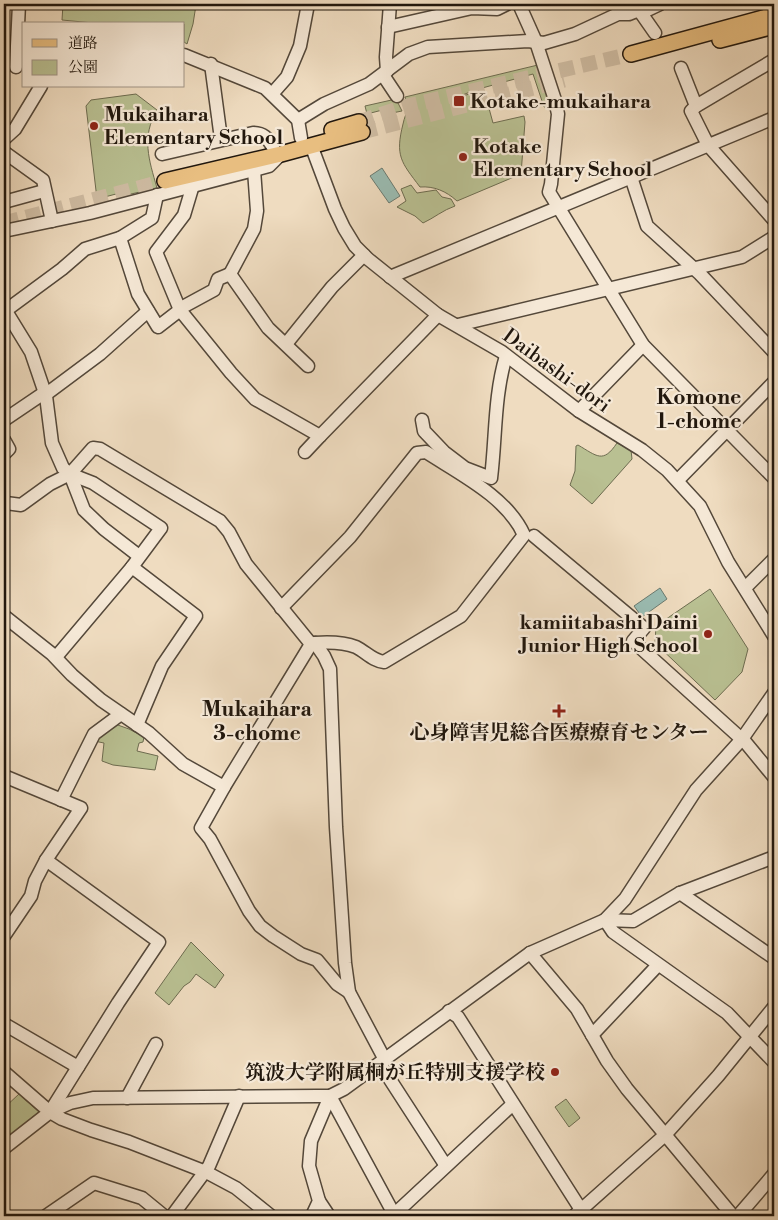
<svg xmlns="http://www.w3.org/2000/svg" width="778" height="1220" viewBox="0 0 778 1220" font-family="'Libre Bodoni','Noto Serif JP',serif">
	<rect width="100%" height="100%" fill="#efdcc0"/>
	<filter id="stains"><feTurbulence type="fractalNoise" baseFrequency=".004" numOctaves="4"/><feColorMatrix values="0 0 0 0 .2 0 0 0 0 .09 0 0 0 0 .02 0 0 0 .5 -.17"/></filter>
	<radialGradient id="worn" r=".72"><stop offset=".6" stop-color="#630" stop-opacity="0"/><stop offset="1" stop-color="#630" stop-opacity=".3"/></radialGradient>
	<!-- green -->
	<g fill="#b9c092" stroke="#6d6c50">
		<polygon points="63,4 196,4 196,5 193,24 187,44 184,42 184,24 104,24 62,20"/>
		<path d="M542,64L553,106L544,107L533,74L475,90L455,98L484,90L493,123L524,116L525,122L521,174L457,201C446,191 434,186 420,187C401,162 395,156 403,124C406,110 410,112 405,97Z"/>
		<path d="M136,94L157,110C141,137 149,160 157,188L118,197L116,194L97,199L86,106L91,100Z"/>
		<polygon points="396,99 402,111 392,113 390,108 367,114 365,106"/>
		<path d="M411,185L417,193L436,190L442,197L451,199L455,206C443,210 434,218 423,223L415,216L397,207L406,201L401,189Z"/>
		<path d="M617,443L631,450L632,459L592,504L570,485L575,471L576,446L578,445C597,456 603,464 617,443Z"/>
		<polygon points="710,589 748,649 742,672 715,700 655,643 656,626"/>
		<polygon points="115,724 129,729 144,737 143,742 139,743 137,751 158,756 155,770 113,765 102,761 104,743 94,741"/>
		<polygon points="191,942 224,975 215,988 196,974 190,982 184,986 169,1005 155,993"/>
		<polygon points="19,1094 39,1112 4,1140 4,1108"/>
		<polygon points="566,1099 580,1118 569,1127 555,1107"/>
	</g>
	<!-- water -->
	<g fill="#9abcb2" stroke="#6a7a70">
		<polygon points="382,168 400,196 389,203 370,176"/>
		<polygon points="660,588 667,599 642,617 634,606"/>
	</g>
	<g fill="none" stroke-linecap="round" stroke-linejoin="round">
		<!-- major-tunnel -->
		<g stroke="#d0bea5" stroke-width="15" stroke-dasharray="15 8" stroke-linecap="butt">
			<polyline points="359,122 403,107 631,54"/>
			<polyline points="362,132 564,80"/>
			<polyline points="4,223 165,181"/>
		</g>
		<defs>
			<g id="minor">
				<polyline points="519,4 536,42 555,100 558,114 551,184 549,192 643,345 774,478"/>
				<polyline points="637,4 641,13 655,33"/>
				<polyline points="641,13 660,4"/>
				<polyline points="388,27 472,8 497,9 507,4"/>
				<polyline points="184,55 265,88 298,120 301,138"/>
				<polyline points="774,60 696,106 691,111 708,145 774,220"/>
				<polyline points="211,64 221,139"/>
				<polyline points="16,67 19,4"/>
				<polyline points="681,68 696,106"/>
				<polyline points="387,71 386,57 390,4"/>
				<polyline points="383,75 397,96"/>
				<polyline points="272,94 287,77 300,46 308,4"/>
				<polyline points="298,120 324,104 369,84 409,54 428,47 528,41 544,43 575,34 618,14 629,14 639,10"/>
				<polyline points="4,139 15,129 41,86"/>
				<polyline points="311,145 335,209 344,228 355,246 368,259 438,315 502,352 579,411 642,450 667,470 700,506 728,562 774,636"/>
				<polyline points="4,152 43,180 52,221"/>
				<path d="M162,154L253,133C264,133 267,138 273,147"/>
				<polyline points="254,170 257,211 254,229 230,274 268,328 308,366"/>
				<polyline points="631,177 647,226 700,274 774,352"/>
				<polyline points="193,185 184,215 156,252 180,310 231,373 255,399 320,436 438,315"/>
				<polyline points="157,195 152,218 120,238 138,294 158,327 180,310"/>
				<polyline points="4,202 44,191"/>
				<polyline points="4,231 90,213 269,166 281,154"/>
				<polyline points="390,277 774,118"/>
				<polyline points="4,308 31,352 46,396 52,443 63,468 70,474 93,483 161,528 132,567 56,657"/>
				<polyline points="179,309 214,290 218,279 230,274"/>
				<polyline points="5,311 62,269 85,249 120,238"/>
				<polyline points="458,325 742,257 774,237"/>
				<polyline points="286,344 332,287 364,255"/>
				<polyline points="579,411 643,345"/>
				<polyline points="4,420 41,395 49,392 100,354 148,311"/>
				<path d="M422,420L424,431L444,452L465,468L491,478C496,437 494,396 506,356"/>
				<polyline points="4,440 9,449 4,454"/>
				<polyline points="305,452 320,436"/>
				<polyline points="70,474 84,510 104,529 139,556"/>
				<polyline points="678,480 774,382"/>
				<polyline points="4,506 6,503 21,505 50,484 70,474 93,448 100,449 220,521 229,532 246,564 311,644 315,643 324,656 330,669 336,827 345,963 349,992 385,1060"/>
				<polyline points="534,536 644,628 633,641 746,743 774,777"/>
				<polyline points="132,567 196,616 162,666 137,725"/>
				<polyline points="745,588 774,559"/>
				<path d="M281,608L350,537L417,453L426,452C460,474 507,497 524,535L461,616L384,662C373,661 366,652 356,647C343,642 328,642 315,643"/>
				<polyline points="4,616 52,654 72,675 101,700 149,733 183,764 224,787"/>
				<polyline points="311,644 224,787 201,828 210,839 249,911 260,926 273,936 301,954 317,960 337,984 349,992"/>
				<polyline points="4,776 81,808 46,860 35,881 31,896 4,936"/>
				<polyline points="61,800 94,734 121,714"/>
				<polyline points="46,860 159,942 118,1003 50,1112"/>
				<polyline points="680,893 774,958"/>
				<polyline points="605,920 613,932 727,1013 774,1062"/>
				<polyline points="605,920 633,921 680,893 774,857"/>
				<polyline points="530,953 577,1009 607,1061 627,1089 733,1216"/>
				<polyline points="449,1011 458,1017 585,1216"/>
				<polyline points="4,1024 78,1067"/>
				<polyline points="592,1035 658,965"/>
				<polyline points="380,1064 446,1166"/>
				<polyline points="4,1072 50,1112 62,1119 91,1130 129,1142 206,1172 236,1188 271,1216"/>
				<polyline points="330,1096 395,1216"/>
				<polyline points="127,1098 156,1044"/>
				<polyline points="4,1148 50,1112 70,1103 93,1098 317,1096 330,1096 344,1089 530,953 605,920 625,899 696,790 742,739 774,693"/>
				<polyline points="319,1201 329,1216"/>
				<polyline points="46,1216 94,1183 142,1198 164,1216"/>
				<polyline points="172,1216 209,1166 239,1096"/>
				<polyline points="312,1216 319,1201 309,1166 311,1141 330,1096"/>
				<polyline points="390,1216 399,1210 513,1104"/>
				<polyline points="574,1216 665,1135 718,1076 774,1007"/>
				<polyline points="738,1216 774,1174"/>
			</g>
			<g id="major">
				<polyline points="720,40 774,26"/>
				<polyline points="631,54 774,15"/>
				<polyline points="332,130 359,122"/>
				<polyline points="165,181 281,154 362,132"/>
			</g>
		</defs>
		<!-- minor casing -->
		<use href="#minor" stroke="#54483a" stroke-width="15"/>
		<!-- major casing -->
		<use href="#major" stroke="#21170d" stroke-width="18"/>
		<!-- minor -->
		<use href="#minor" stroke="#f5e8d6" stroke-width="12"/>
		<!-- major -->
		<use href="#major" stroke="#e8be80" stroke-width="15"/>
	</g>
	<!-- markers -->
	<g fill="#8f2418" stroke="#f5e8d6" stroke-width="2">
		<rect x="453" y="95" width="12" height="12" rx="2.5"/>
		<circle cx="94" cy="126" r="5"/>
		<circle cx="463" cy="157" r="5"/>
		<circle cx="708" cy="634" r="5"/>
		<path d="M556.5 703.5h5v5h5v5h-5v5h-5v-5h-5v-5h5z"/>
		<circle cx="555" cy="1072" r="5"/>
	</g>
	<g text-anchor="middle" stroke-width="4.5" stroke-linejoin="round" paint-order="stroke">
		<!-- poi labels -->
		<g font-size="20" font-weight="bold" fill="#21170d" stroke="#f5e8d6" text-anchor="start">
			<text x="470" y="108">Kotake-mukaihara</text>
			<text x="104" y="121">Mukaihara<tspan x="104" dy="23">Elementary School</tspan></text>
			<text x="473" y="153">Kotake<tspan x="473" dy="23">Elementary School</tspan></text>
			<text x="698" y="629" text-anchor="end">kamiitabashi Daini<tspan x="698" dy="23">Junior High School</tspan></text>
			<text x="559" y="739" text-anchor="middle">心身障害児総合医療療育センター</text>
			<text x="545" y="1079" text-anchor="end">筑波大学附属桐が丘特別支援学校</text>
		</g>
		<!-- street labels -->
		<g font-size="20" fill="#21170d" stroke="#f5e8d6">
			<text transform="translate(557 370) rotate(36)" y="7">Daibashi-dori</text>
		</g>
		<!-- neighbourhood labels -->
		<g font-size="21" font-weight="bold" fill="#21170d" stroke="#f5e8d6">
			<text x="699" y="404">Komone<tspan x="699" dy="24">1-chome</tspan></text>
			<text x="257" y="716">Mukaihara<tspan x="257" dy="24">3-chome</tspan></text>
		</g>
	</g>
	<!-- margin -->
	<rect width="778" height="1220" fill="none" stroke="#efdcc0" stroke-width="20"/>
	<rect x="5" y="5" width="768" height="1210" fill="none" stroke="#21170d" stroke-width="2.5"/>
	<rect x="10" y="10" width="758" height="1200" fill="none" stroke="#21170d"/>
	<!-- legend -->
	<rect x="22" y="22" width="162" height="65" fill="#f5e8d6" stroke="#a09486"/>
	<rect x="32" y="39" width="25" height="8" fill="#e8be80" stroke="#a09486"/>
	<text x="68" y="48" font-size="15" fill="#21170d">道路</text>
	<rect x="32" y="60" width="25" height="15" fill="#b9c092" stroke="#a09486"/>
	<text x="68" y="72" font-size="15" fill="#21170d">公園</text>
	<rect width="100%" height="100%" filter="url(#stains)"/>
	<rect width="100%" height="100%" fill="url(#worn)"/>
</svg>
